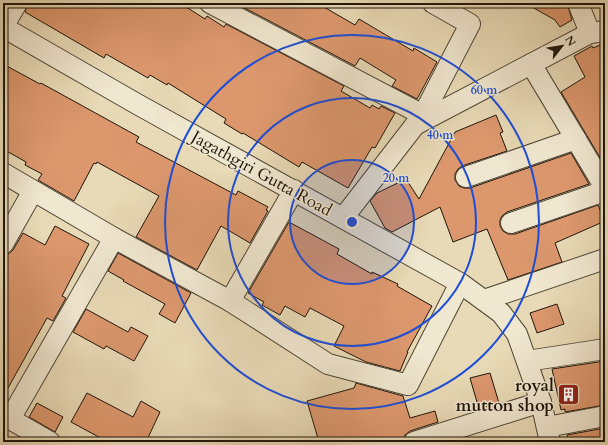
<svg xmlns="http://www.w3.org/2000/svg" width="608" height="445" viewBox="0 0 608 445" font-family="Cardo,serif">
	<rect width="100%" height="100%" fill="#e8dab6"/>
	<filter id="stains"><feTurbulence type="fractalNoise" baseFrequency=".005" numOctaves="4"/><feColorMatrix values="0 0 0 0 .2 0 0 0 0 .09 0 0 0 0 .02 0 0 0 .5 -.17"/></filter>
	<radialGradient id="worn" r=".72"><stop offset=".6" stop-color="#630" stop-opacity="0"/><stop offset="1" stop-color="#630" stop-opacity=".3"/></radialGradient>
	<!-- building -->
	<g fill="#dc976d" stroke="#1d150b">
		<polygon points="28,3 183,3 183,5 205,19 207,16 224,27 226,24 344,86 341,91 370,108 372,105 379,109 381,106 395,113 375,148 372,147 348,188 302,162 299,167 243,133 242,134 224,123 226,119 168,83 167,85 150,75 148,78 106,54 104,58 25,12"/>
		<polygon points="238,3 317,3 355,25 359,19 413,51 414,48 437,62 417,99 392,86 396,80 360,58 355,66 237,4"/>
		<polygon points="525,3 567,3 572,20 560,27 555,20"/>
		<polygon points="605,43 605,166 561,92 585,77 574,56 592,46 593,48"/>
		<polygon points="3,64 40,84 41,83 139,137 136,142 157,153 236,195 238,191 268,207 266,210 268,211 250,243 221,226 197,270 136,237 159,196 97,162 96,164 94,163 74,201 38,180 42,174 25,165 26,162 3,149"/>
		<polygon points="496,115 503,132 500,133 507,151 462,166 458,169 455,174 455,180 459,186 464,188 470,188 571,153 589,184 507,212 502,216 500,220 500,226 503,231 508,234 515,234 598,205 605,221 555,243 562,262 508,280 487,229 453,242 440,207 392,232 385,228 370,201 377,193 406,179 419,199 455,132"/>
		<polygon points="289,222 339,249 337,254 372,274 372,272 398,284 397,286 432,306 407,352 408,352 400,371 366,362 334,346 344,326 310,308 305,317 285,306 280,315 262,305 264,302 248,293"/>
		<polygon points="55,226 89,244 62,296 66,298 53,321 47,318 3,397 3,255 8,254 13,250 23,233 45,245"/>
		<polygon points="118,253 191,293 175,323 159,314 165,304 123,281 124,280 108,271"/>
		<polygon points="557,304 564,324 537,333 530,313"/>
		<polygon points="86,309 128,332 131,327 148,336 134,361 106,346 104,349 73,332"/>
		<polygon points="605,361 605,405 565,412 565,409 561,410 552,369"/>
		<polygon points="490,373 499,403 479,409 470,378"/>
		<polygon points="356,383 403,396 410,418 435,411 438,422 410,431 405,435 403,442 319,442 307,401 354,388"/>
		<polygon points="87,393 133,417 141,401 160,412 146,442 108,442 71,422"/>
		<polygon points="37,403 63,417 55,432 29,417"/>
		<polygon points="605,428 605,440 597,442 568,442 567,435"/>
	</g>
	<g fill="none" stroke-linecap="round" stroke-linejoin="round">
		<defs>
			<g id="minor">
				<polyline points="210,3 423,115"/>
				<polyline points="578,3 590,33"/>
				<polyline points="3,27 137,104 460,283 501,313 517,334 541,402 550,442"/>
				<polyline points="3,27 17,3"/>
				<polyline points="531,64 605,188"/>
				<polyline points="415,125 423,115 470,24 433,3"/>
				<polyline points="3,173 114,238 230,301 328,364 408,385 460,283"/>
				<polyline points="466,177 576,139"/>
				<polyline points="343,218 415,125 590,33 605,31"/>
				<polyline points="511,223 605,191"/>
				<polyline points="3,244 33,191"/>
				<polyline points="484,300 605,259"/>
				<polyline points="230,301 294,190"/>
				<polyline points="527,361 605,349"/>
				<polyline points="3,415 50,442"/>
				<polyline points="10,419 114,238"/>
				<polyline points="547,427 605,416"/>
				<polyline points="414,442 541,402"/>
			</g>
		</defs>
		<!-- minor casing -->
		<use href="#minor" stroke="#504636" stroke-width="22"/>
		<!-- minor -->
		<use href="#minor" stroke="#f0e7d0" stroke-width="20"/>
	</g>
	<!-- distance rings -->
	<circle cx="352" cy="222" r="62" fill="#1d4ed8" fill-opacity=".12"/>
	<g fill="none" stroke="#1d4ed8" stroke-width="2">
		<circle cx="352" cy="222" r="62"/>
		<circle cx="352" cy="222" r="124"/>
		<circle cx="352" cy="222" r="187"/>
	</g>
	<!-- icons -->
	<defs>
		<symbol id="building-square" viewBox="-11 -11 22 22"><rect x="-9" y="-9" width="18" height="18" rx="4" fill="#8f2418" stroke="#f0e7d0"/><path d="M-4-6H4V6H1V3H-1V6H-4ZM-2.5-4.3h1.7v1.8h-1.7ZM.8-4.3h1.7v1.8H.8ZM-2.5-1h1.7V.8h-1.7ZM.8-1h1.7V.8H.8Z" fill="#fff"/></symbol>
	</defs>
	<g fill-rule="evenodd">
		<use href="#building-square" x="556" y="382" width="25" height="25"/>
	</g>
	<g text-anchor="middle" stroke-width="3" stroke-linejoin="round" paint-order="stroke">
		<!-- street labels -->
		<g font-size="17" fill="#1d150b" stroke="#f0e7d0">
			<text transform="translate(262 173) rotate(29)" y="6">Jagathgiri Gutta Road</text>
		</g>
		<!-- poi labels -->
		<g font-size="17" font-weight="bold" fill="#1d150b" stroke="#f0e7d0" text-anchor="end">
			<text x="554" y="391">royal<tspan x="554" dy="20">mutton shop</tspan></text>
		</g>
	</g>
	<circle cx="352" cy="222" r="6" fill="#1d4ed8" stroke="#f0e7d0" stroke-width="2"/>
	<g font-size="12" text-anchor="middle" font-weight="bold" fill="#1d4ed8" stroke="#f0e7d0" stroke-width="3" stroke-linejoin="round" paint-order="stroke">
		<text x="484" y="94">60 m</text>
		<text x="440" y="139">40 m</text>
		<text x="396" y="182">20 m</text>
	</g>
	<!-- margin -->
	<rect width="608" height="445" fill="none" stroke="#e8dab6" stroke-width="16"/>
	<rect x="4" y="4" width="600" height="437" fill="none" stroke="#1d150b" stroke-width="2"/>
	<rect x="8" y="8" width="592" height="429" fill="none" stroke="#1d150b"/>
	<!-- north arrow -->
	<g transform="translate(562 46) rotate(59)" stroke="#f0e7d0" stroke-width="3" paint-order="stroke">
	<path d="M0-3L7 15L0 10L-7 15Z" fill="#1d150b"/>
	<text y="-6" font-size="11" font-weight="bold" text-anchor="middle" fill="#1d150b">N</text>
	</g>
	<rect width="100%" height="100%" filter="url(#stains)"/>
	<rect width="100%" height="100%" fill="url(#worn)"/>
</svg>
